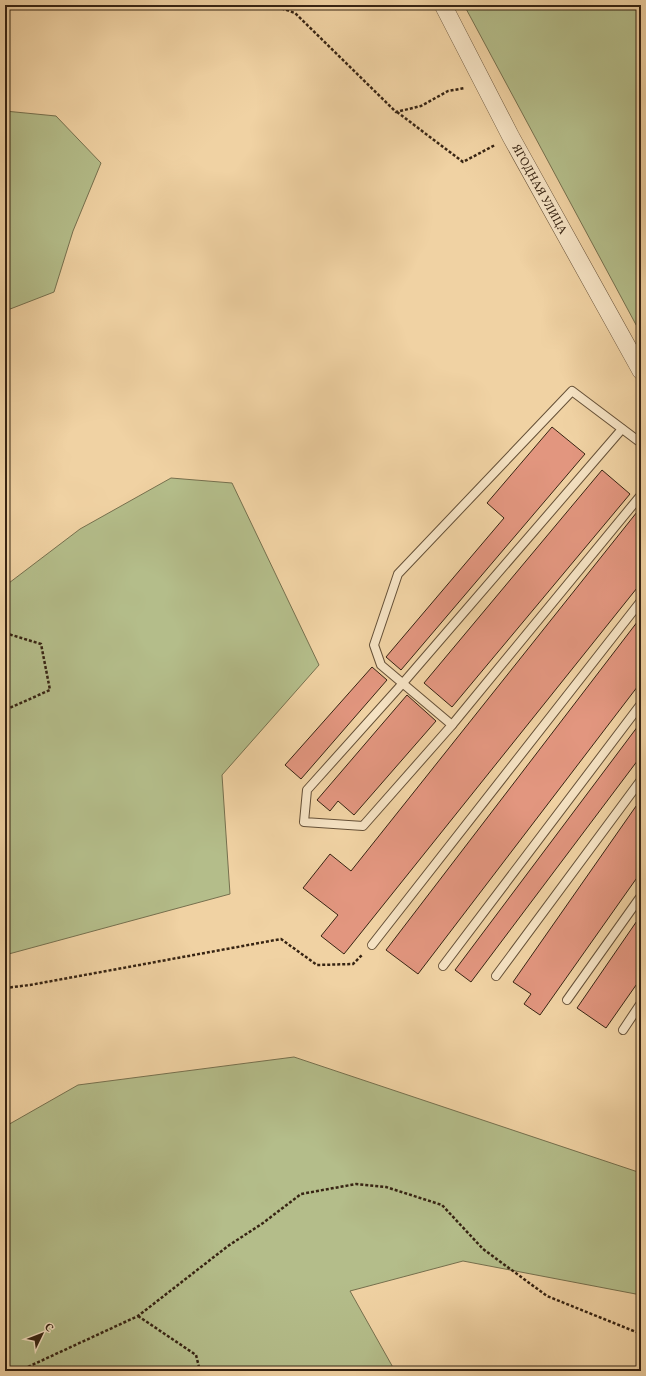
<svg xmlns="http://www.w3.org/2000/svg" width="646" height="1376" viewBox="0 0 646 1376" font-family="Vollkorn,serif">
	<rect width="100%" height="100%" fill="#f0d2a3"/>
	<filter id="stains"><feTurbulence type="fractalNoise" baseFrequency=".005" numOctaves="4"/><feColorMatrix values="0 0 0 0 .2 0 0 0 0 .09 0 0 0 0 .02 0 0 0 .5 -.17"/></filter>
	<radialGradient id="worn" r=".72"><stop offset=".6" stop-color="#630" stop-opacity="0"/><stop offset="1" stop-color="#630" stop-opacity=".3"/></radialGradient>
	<!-- green -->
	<g fill="#b4bd8a" stroke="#76704e">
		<polygon points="464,5 641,5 641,334"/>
		<polygon points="5,111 56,116 101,163 73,231 54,292 5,311"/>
		<polygon points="171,478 232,483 319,665 222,775 230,894 5,955 5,586 80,529"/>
		<polygon points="294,1057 641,1173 641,1295 463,1261 350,1291 395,1371 5,1371 6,1126 78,1085"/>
	</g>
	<!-- building -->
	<g fill="#e2967f" stroke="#372413">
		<polygon points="552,427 585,454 401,670 386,657 504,518 487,503"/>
		<polygon points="602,470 630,494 452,707 424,683"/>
		<polygon points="641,507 641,583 344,954 321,936 338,915 303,888 330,854 351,871"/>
		<polygon points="641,617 641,682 418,974 386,950"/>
		<polygon points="372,667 387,680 301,779 285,765"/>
		<polygon points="407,695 436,721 354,815 338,801 330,811 317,800"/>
		<polygon points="641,722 641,756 471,982 455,970"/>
		<polygon points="641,799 641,872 540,1015 524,1004 531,994 513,982"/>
		<polygon points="641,915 641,978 606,1028 577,1008"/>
	</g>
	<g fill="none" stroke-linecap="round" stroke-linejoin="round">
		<defs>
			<g id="service">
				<polyline points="622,429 403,683 307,790 304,822 363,826 452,725 641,495"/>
				<polyline points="452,725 381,665 374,645 398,574 572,391 641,443"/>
				<polyline points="372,945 641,601"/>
				<polyline points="443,966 641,704"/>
				<polyline points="496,976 641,780"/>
				<polyline points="567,1000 641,896"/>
				<polyline points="623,1030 641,1003"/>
			</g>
			<g id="minor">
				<path id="s1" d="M443,5L511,137L641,371"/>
			</g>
		</defs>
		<!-- service casing -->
		<use href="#service" stroke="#655037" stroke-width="10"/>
		<!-- minor casing -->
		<use href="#minor" stroke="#655037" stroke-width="18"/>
		<!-- path -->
		<g stroke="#372413" stroke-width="2.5" stroke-dasharray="3 2" stroke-linecap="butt">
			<polyline points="272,5 295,13 396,112 421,106 448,91 465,88"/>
			<polyline points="397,112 463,162 495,145"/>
			<polyline points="5,633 41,644 50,690 5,710"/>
			<polyline points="5,988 30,985 281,939 317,965 353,964 363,954"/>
			<polyline points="138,1316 196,1355 200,1371"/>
			<polyline points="19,1371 138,1316 228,1246 263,1223 301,1194 356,1184 386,1187 442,1205 483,1249 547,1296 641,1334"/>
		</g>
		<!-- service -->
		<use href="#service" stroke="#f5e2c3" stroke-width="8"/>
		<!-- minor -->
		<use href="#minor" stroke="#f5e2c3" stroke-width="17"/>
	</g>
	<g text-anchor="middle" stroke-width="4" stroke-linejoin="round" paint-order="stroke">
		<!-- street labels -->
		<g font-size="12" fill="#372413" stroke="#f5e2c3">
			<text dy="4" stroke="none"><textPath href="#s1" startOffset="208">ЯГОДНАЯ УЛИЦА</textPath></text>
		</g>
	</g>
	<!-- margin -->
	<rect width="646" height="1376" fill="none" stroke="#f0d2a3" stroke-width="20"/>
	<rect x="6" y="6" width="634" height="1364" fill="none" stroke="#372413" stroke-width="2"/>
	<rect x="10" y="10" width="626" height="1356" fill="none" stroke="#372413"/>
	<!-- north arrow -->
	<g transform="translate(42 1334) rotate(47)" stroke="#f5e2c3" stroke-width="3" paint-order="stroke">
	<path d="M0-3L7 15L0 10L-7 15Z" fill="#372413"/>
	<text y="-6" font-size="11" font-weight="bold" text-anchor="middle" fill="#372413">С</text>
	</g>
	<rect width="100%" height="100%" filter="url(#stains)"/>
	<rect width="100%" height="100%" fill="url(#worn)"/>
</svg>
